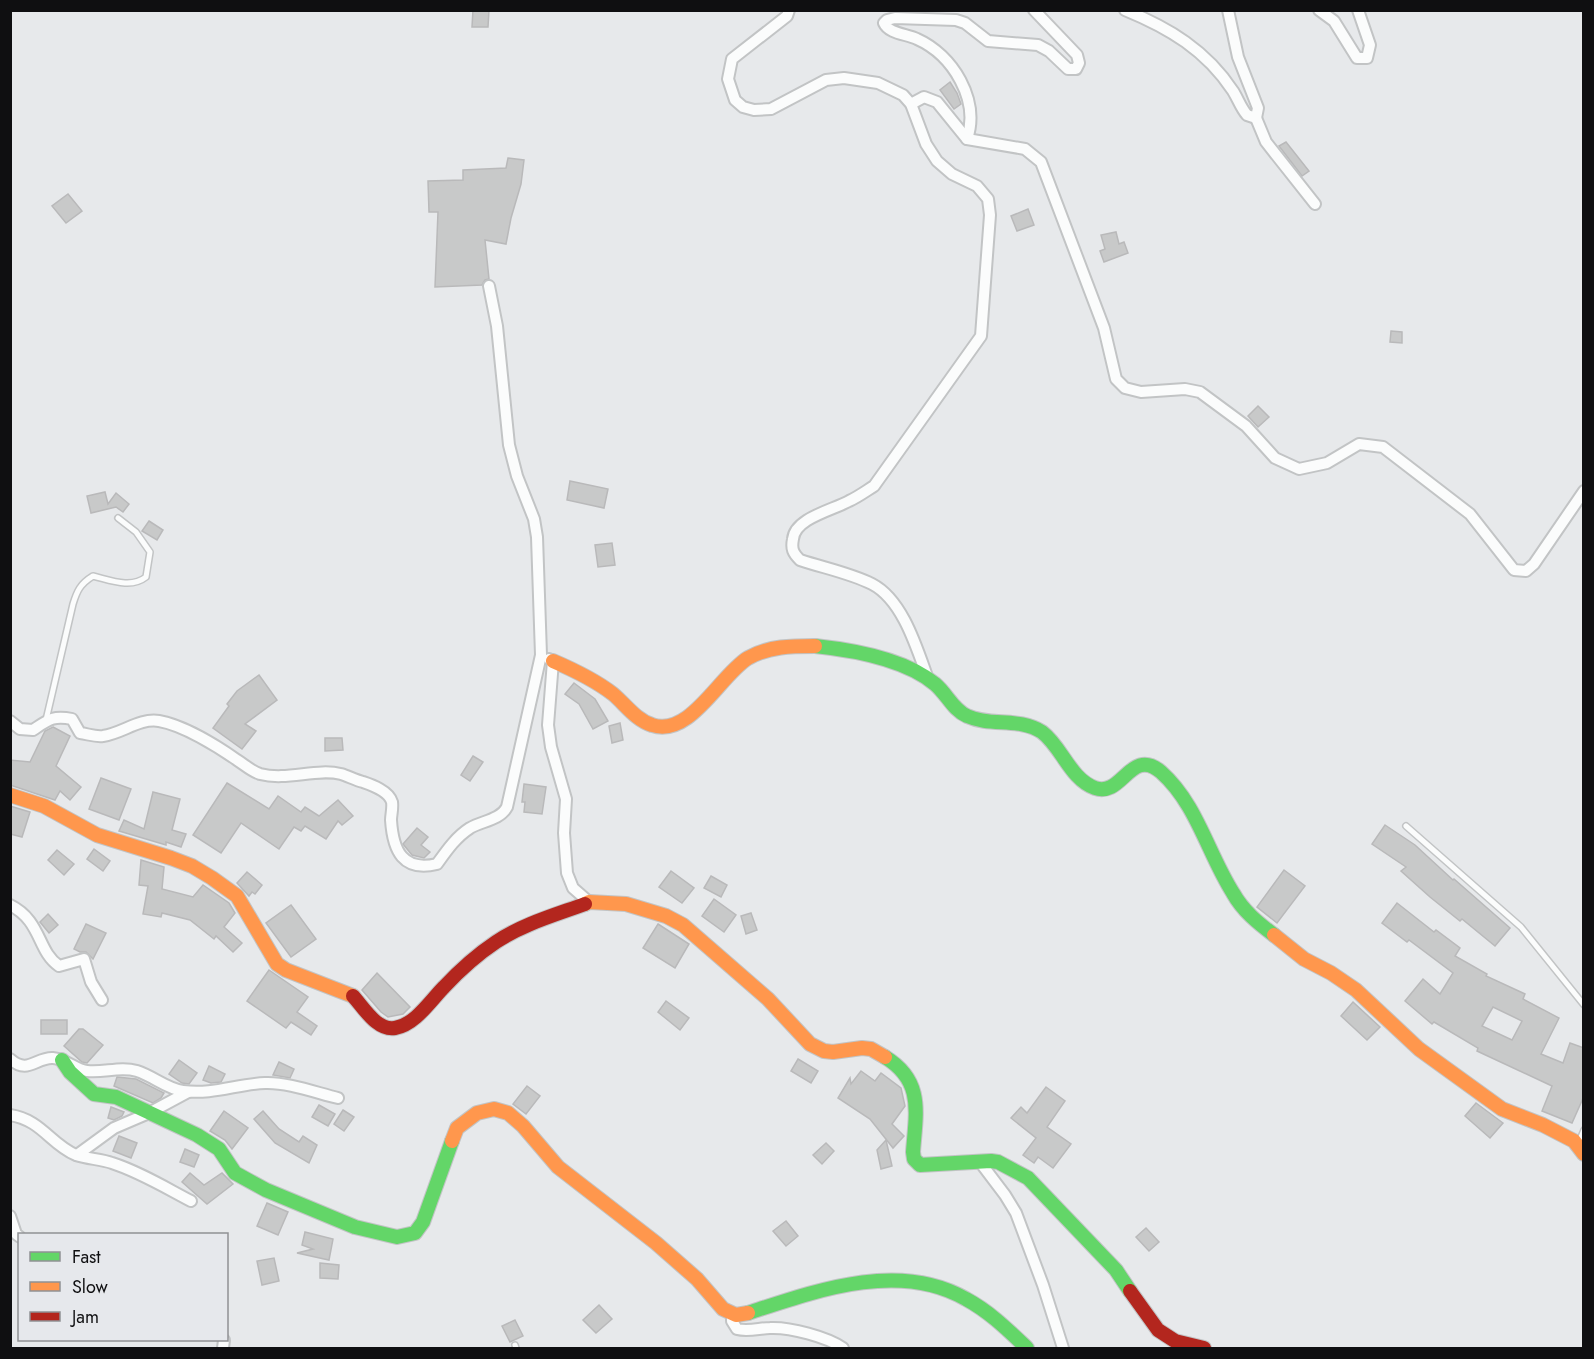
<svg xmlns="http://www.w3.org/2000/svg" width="1594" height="1359" viewBox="0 0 1594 1359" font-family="Jost,sans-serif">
	<rect width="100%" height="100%" fill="#e7e9eb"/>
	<!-- building -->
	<g fill="#c8c9c9" stroke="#b9b9ba" stroke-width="1.5" fill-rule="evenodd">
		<polygon points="473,10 489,10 488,27 472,27"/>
		<polygon points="950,82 957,93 961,104 954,109 940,90"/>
		<polygon points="1286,142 1309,171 1302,176 1279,146"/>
		<polygon points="508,158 524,160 521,184 511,218 506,244 485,240 489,279 485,280 482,285 435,287 438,212 429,212 428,181 463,180 463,170 506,168"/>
		<polygon points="68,194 82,211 66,223 52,206"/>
		<polygon points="1028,209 1034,225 1017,231 1011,216"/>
		<polygon points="1116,232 1119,244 1124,242 1128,253 1104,262 1100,251 1105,249 1101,235"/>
		<polygon points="1391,331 1402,332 1402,343 1390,342"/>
		<polygon points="1258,406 1269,417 1258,427 1248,416"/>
		<polygon points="570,481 608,489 604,508 567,500"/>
		<polygon points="105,492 108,504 116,493 129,504 123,512 116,507 91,513 87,496"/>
		<polygon points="149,521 163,530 157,540 142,531"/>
		<polygon points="612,543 615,565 598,567 595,545"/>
		<polygon points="259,675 277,700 245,724 256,731 242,749 213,728 229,706 227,704 237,691"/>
		<polygon points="574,683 595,699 608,721 593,729 579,704 565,694"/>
		<polygon points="620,723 623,740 612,743 609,726"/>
		<polygon points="53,727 70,736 56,766 81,787 70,800 60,791 55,800 10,785 10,760 30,762 45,731"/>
		<polygon points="325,738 342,738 343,750 325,751"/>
		<polygon points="473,756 483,762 470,781 461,775"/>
		<polygon points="101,778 131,789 119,820 89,809"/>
		<polygon points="227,783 269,809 278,796 301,812 305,807 319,816 338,800 353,816 342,825 338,821 326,839 305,826 301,831 294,827 279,849 241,823 221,853 193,835"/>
		<polygon points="524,784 546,787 542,814 524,812 525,802 522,802"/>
		<polygon points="153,792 180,799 172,830 186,834 181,847 166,842 166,845 119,831 124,820 144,829"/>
		<polygon points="10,806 30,812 22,837 10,834"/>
		<polygon points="1385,825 1415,845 1453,880 1454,879 1510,928 1495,946 1462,919 1460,921 1430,897 1401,871 1406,867 1372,844"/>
		<polygon points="417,828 428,837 421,845 430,852 424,858 412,855 403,844"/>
		<polygon points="94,849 110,861 103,871 87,859"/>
		<polygon points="57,850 74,864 64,875 48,860"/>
		<polygon points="141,860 164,867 162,889 193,897 203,885 229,903 235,913 224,927 242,943 233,952 216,936 214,939 190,920 162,913 161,917 143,914 148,886 139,885"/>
		<polygon points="1284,870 1305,886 1277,923 1257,907"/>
		<polygon points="671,871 694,888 682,903 659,887"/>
		<polygon points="247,872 262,885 255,894 252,892 249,896 237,883"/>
		<polygon points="711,876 727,885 721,897 704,888"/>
		<polygon points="714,899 736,915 724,932 702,916"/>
		<path d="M1397,903L1434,932L1436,930L1460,948L1455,956L1487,974L1486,976L1525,994L1523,999L1559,1018L1541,1054L1563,1063L1570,1043L1584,1048V1096L1572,1123L1542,1111L1552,1086L1477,1051L1478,1048L1434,1022L1432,1024L1405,1001L1423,979L1440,994L1453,973L1409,940L1407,942L1382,923ZM1493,1007L1522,1021L1512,1040L1482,1026Z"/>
		<polygon points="291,905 316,939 291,957 266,923"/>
		<polygon points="751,913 757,930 746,934 741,916"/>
		<polygon points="48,914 58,925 49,933 40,922"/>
		<polygon points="86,924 106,933 93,959 86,952 80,952 74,949"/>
		<polygon points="658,924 689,944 675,968 643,948"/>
		<polygon points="269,970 308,997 297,1012 317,1026 311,1035 291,1022 286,1028 247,1001"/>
		<polygon points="377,973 410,1007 403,1014 388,1017 381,1012 362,990"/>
		<polygon points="666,1001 689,1018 680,1030 658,1012"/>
		<polygon points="1353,1002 1380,1027 1367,1040 1341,1016"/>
		<rect x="41" y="1020" width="26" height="14"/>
		<polygon points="79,1029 83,1029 103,1045 87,1063 82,1062 64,1046"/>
		<polygon points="798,1059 818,1071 811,1083 791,1071"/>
		<polygon points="179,1060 197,1073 189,1084 182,1083 169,1074"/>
		<polygon points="279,1062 294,1069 290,1078 273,1075"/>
		<polygon points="209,1066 225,1074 221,1082 211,1083 203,1080"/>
		<polygon points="861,1071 875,1081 881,1073 901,1088 905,1106 892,1124 904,1136 893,1148 870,1119 838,1098 850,1078 851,1084"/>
		<polygon points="117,1077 136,1079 164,1093 161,1098 153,1103 114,1086"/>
		<polygon points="527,1086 540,1096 526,1114 513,1104"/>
		<polygon points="1046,1087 1065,1101 1047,1127 1071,1144 1053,1168 1038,1157 1034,1163 1023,1155 1036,1138 1011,1118 1021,1107 1027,1113"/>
		<polygon points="1476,1103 1503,1123 1490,1138 1465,1116"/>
		<polygon points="319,1105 335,1114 328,1126 312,1117"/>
		<polygon points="111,1107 124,1112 122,1116 114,1120 108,1118"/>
		<polygon points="343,1110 354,1117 344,1131 334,1124"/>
		<polygon points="224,1111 248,1128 232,1149 225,1140 210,1131"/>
		<polygon points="263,1111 279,1129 299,1142 303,1136 317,1145 309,1163 275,1143 254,1119"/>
		<polygon points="119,1136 137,1143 131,1158 113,1151"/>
		<polygon points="886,1140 892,1166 881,1169 877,1150"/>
		<polygon points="826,1143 834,1151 822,1164 813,1155"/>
		<polygon points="185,1149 199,1155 194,1167 180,1162"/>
		<polygon points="190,1173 204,1185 222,1173 233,1184 207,1204 182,1182"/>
		<polygon points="267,1203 288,1212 278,1235 257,1226"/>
		<polygon points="786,1221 798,1236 786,1246 773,1231"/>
		<polygon points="1146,1228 1159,1242 1149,1251 1136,1237"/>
		<polygon points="305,1232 333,1239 329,1260 297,1253 313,1249 302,1245"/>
		<polygon points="274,1258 279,1281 262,1285 257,1261"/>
		<polygon points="320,1263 339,1265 338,1279 320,1278"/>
		<polygon points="599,1305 612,1319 596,1333 583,1320"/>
		<polygon points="515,1320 523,1336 510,1342 502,1326"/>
	</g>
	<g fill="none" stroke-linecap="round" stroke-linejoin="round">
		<defs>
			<g id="lane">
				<path d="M46,720L73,604C77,591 80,584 93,576C110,580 131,589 146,577L150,552L136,532L118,518"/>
				<polyline points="1406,826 1521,927 1584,1005"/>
				<polyline points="1579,1142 1584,1130"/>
				<polyline points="515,1345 516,1348"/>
			</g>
			<g id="street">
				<path d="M789,10L787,16L732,59L728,79L735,100L743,107L754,110L771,109L826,80L844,78L878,83L903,95L911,104L926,144L937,161L952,174L977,186L988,199L990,215L981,336L874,486C866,491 858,497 849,501C833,510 795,518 793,539C791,549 793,553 800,560C824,568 850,573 872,584C903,600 917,649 928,679"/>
				<path d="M1125,10C1169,28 1206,50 1233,91C1238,99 1241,108 1247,115L1256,118L1258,108L1238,57L1228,10"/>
				<polyline points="1319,10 1334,21 1357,58 1367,58 1370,45 1358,10"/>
				<polyline points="911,104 924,97 937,102 967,139 1025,149 1041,162 1104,328 1116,379 1125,388 1141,392 1185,389 1200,392 1246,426 1275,458 1299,469 1327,463 1359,444 1383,447 1470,514 1514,570 1526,571 1534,564 1584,491"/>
				<polyline points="1256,118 1266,142 1315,204"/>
				<path d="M967,139C980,100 953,55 917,39C907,34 889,34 884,23L887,20L895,18L956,20L965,23L988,41L1038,45L1049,51L1068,69H1076L1079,63L1077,55L1034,10"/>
				<polyline points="549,659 553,661 548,725 551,747 566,799 564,833 567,873 573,888 589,902"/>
				<path d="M10,721L20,729L33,730C48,720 53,715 72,719L80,733C88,734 95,737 103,736C123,733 139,718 159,721C183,725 217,746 237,760C245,765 251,771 260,774C287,781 316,768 341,774C348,776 355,780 363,782C372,785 389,791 392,802C393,808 391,815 391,820C393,851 403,872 437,864C447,850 456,837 470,828C482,821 500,820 507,807L541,655L537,537L534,519L517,476L509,445L497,326L489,286"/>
				<path d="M10,905C42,921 37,951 59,966L84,959L91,982L102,1000"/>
				<path d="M10,1059C28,1075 36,1057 53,1058C66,1059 76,1070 87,1071C104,1073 120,1066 137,1071C153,1076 167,1089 183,1091C213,1095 237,1084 265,1083C287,1082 317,1093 338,1098"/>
				<path d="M10,1115C42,1120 50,1144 76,1155C88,1159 101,1159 112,1163C140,1172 166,1188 191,1201"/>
				<polyline points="77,1155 114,1128 149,1113 188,1092"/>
				<polyline points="980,1162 1005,1195 1016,1213 1043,1285 1063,1348"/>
				<polyline points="10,1216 16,1234 20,1237"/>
				<path d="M732,1315V1321L737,1329C748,1332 760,1328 770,1328C790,1327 827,1337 843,1348"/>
				<polyline points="223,1348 224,1340"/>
			</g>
			<g id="fast">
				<path d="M815,646C853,650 905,659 935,684C947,694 953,710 967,716C991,727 1019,717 1042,732C1062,747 1070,779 1095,788C1122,798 1131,746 1161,772C1197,804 1208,854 1233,893C1243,911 1258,923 1274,935"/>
				<path d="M885,1057C924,1081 916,1112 913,1152L914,1159L920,1165L991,1161L998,1162L1028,1178L1116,1270L1130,1291"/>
				<polyline points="62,1060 70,1072 94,1094 116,1097 197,1135 219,1149 235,1173 266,1190 355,1227 397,1237 415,1233 423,1222 452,1141"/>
				<path d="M748,1313C815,1291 899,1260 966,1299C990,1312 1008,1330 1027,1348"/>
			</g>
			<g id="slow">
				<path d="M553,661C574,670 595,680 613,694C626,705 636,720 652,725C690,738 720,675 748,658C769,646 792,646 815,646"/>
				<polyline points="10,795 44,806 97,835 171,858 192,866 212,878 237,896 277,964 286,970 353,996"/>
				<polyline points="585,904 589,902 626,904 666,916 683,925 768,999 810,1044 824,1051 833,1052 862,1048 871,1049 885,1057"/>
				<polyline points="1274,935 1304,959 1331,973 1356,990 1419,1049 1502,1109 1543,1125 1574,1141 1584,1154"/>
				<polyline points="452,1141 457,1128 477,1113 494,1109 508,1113 523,1126 558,1167 656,1243 697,1279 723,1309 736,1315 748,1313"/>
			</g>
			<g id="jam">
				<path d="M353,996C364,1008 377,1031 395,1028C415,1025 431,1000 444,987C459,971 478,954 496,942C523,924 555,915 585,904"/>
				<polyline points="1130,1291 1158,1330 1175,1341 1204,1348"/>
			</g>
		</defs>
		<!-- lane casing -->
		<use href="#lane" stroke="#c2c4c5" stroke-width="8"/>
		<!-- street casing -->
		<use href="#street" stroke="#c2c4c5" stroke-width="14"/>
		<!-- fast casing -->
		<use href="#fast" stroke="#c2c4c5" stroke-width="16"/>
		<!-- slow casing -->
		<use href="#slow" stroke="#c2c4c5" stroke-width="16"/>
		<!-- jam casing -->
		<use href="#jam" stroke="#c2c4c5" stroke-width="16"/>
		<!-- lane -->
		<use href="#lane" stroke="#fbfcfc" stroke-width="5"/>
		<!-- street -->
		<use href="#street" stroke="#fbfcfc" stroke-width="10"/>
		<!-- fast -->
		<use href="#fast" stroke="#63d668" stroke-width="14"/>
		<!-- slow -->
		<use href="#slow" stroke="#ff974d" stroke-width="14"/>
		<!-- jam -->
		<use href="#jam" stroke="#b3261e" stroke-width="14"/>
	</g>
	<!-- border -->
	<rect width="1594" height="1359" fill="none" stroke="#0f0f11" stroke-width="24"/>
	<!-- legend -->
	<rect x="18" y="1233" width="210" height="108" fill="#e6e8ec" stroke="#909194" stroke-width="1.5"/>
	<rect x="30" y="1252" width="30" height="9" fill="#63d668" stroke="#909194" stroke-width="1.5"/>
	<text x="72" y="1263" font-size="18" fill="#0f0f11">Fast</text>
	<rect x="30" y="1282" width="30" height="9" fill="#ff974d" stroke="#909194" stroke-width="1.5"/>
	<text x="72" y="1293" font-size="18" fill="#0f0f11">Slow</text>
	<rect x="30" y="1312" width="30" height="9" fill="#b3261e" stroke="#909194" stroke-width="1.5"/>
	<text x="72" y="1323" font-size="18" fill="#0f0f11">Jam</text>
</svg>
